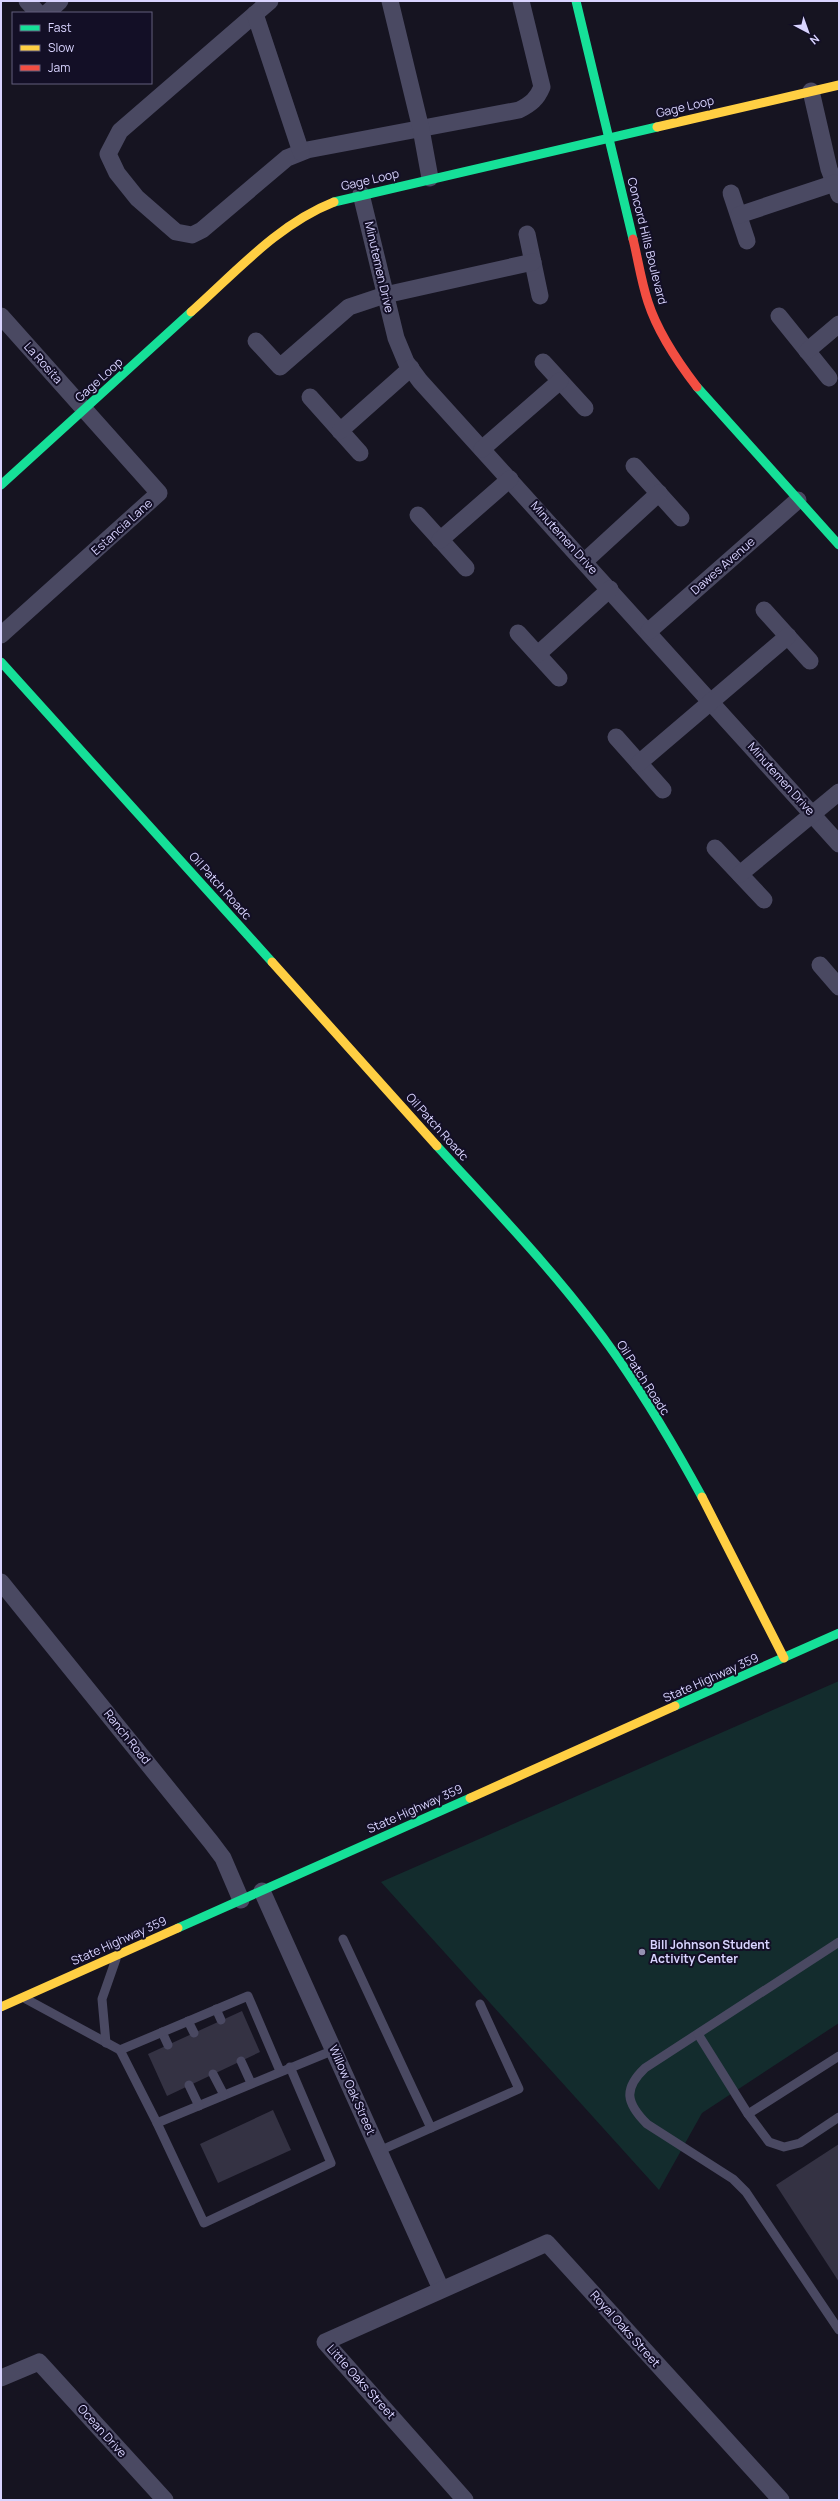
<svg xmlns="http://www.w3.org/2000/svg" width="840" height="2501" viewBox="0 0 840 2501" font-family="Manrope,sans-serif">
	<rect width="100%" height="100%" fill="#161421"/>
	<!-- green -->
	<polygon fill="#132c2d" points="839,1681 839,2023 702,2113 659,2190 381,1882"/>
	<!-- building -->
	<g fill="#343243">
		<polygon points="242,2011 260,2052 167,2096 148,2054"/>
		<polygon points="273,2110 291,2150 218,2183 200,2144"/>
		<polygon points="839,2144 839,2282 776,2185"/>
	</g>
	<g fill="none" stroke-linecap="round" stroke-linejoin="round">
		<!-- lane -->
		<g stroke="#4a4962" stroke-width="9">
			<polyline points="343,1939 431,2128"/>
			<path d="M839,1942L645,2068C623,2089 626,2103 647,2124L733,2179L746,2192L839,2330"/>
			<polyline points="26,1999 120,2050"/>
			<polyline points="216,2009 221,2020"/>
			<polyline points="188,2021 194,2033"/>
			<polyline points="162,2032 168,2045"/>
			<polyline points="698,2034 748,2114 769,2142 784,2147 800,2143 839,2117"/>
			<polyline points="106,2043 102,1999 116,1959"/>
			<polyline points="241,2061 251,2083"/>
			<polyline points="280,2071 248,1996 120,2050 157,2123 334,2050"/>
			<polyline points="213,2074 224,2095"/>
			<polyline points="189,2085 199,2106"/>
			<polyline points="748,2114 839,2056"/>
			<polyline points="157,2123 204,2223 331,2163 290,2067"/>
			<polyline points="379,2151 519,2089 480,2004"/>
		</g>
		<!-- street -->
		<g stroke="#4a4962" stroke-width="17">
			<polyline points="27,1 38,13"/>
			<path d="M270,1L120,131L108,154L117,173L137,198L176,232L192,235L202,230L287,158L307,150L519,110C531,104 537,99 542,87L521,1"/>
			<polyline points="390,1 421,129 430,178"/>
			<polyline points="47,13 60,1"/>
			<polyline points="255,14 301,152"/>
			<polyline points="811,91 829,169 839,195"/>
			<polyline points="731,193 747,241"/>
			<polyline points="361,194 396,338 406,362 420,381 839,844"/>
			<polyline points="739,215 835,183"/>
			<polyline points="527,234 540,296"/>
			<polyline points="1,316 159,493 1,635"/>
			<polyline points="779,316 829,378"/>
			<polyline points="256,341 280,367 349,307 385,295 533,262"/>
			<polyline points="807,351 839,324"/>
			<polyline points="543,362 585,408"/>
			<polyline points="310,397 360,453"/>
			<polyline points="340,431 411,368"/>
			<polyline points="482,449 560,381"/>
			<polyline points="634,466 681,518"/>
			<polyline points="418,515 466,568"/>
			<polyline points="440,540 510,479"/>
			<polyline points="585,561 659,493"/>
			<polyline points="764,610 810,661"/>
			<polyline points="649,631 798,500"/>
			<polyline points="518,633 559,678"/>
			<polyline points="538,654 610,589"/>
			<polyline points="616,737 663,790"/>
			<polyline points="639,763 788,636"/>
			<polyline points="715,848 764,900"/>
			<polyline points="740,874 839,792"/>
			<polyline points="820,965 839,987"/>
			<polyline points="1,1582 211,1842 223,1858 241,1900"/>
			<polyline points="262,1891 441,2289"/>
			<polyline points="1,2378 39,2362 165,2500"/>
			<polyline points="465,2500 325,2342 547,2243 781,2500"/>
		</g>
		<!-- fast -->
		<g stroke="#16e098" stroke-width="9">
			<polyline points="576,1 633,239"/>
			<polyline points="334,202 657,127"/>
			<polyline points="697,387 839,545"/>
			<polyline points="1,485 191,312"/>
			<polyline points="1,662 272,962"/>
			<path d="M437,1146C499,1214 565,1282 617,1357C648,1402 676,1449 702,1497"/>
			<polyline points="675,1706 839,1633"/>
			<polyline points="178,1928 470,1798"/>
		</g>
		<!-- slow -->
		<g stroke="#ffcf43" stroke-width="9">
			<polyline points="657,127 839,85"/>
			<path d="M191,312C236,272 278,224 334,202"/>
			<polyline points="272,962 437,1146"/>
			<polyline points="702,1497 784,1658"/>
			<polyline points="470,1798 675,1706"/>
			<polyline points="1,2007 178,1928"/>
		</g>
		<!-- jam -->
		<path stroke="#f24e42" stroke-width="9" d="M633,239C638,259 641,281 648,302C658,333 677,361 697,387"/>
	</g>
	<!-- markers -->
	<circle fill="#9591b1" stroke="#130f26" stroke-width="1.5" cx="642" cy="1952" r="4"/>
	<g text-anchor="middle" stroke-width="4" stroke-linejoin="round" paint-order="stroke">
		<!-- street labels -->
		<g font-size="12" fill="#d9d4ff" stroke="#130f26">
			<text transform="translate(685 107) rotate(-13)" y="4">Gage Loop</text>
			<text transform="translate(370 180) rotate(-13)" y="4">Gage Loop</text>
			<text transform="translate(647 241) rotate(76)" y="4">Concord Hills Boulevard</text>
			<text transform="translate(379 267) rotate(77)" y="4">Minutemen Drive</text>
			<text transform="translate(43 363) rotate(48)" y="4">La Rosita</text>
			<text transform="translate(99 380) rotate(-42)" y="4">Gage Loop</text>
			<text transform="translate(122 527) rotate(-42)" y="4">Estancia Lane</text>
			<text transform="translate(564 538) rotate(48)" y="4">Minutemen Drive</text>
			<text transform="translate(723 566) rotate(-41)" y="4">Dawes Avenue</text>
			<text transform="translate(781 779) rotate(48)" y="4">Minutemen Drive</text>
			<text transform="translate(220 886) rotate(48)" y="4">Oil Patch Roadc</text>
			<text transform="translate(437 1127) rotate(48)" y="4">Oil Patch Roadc</text>
			<text transform="translate(643 1378) rotate(57)" y="4">Oil Patch Roadc</text>
			<text transform="translate(711 1678) rotate(-24)" y="4">State Highway 359</text>
			<text transform="translate(127 1737) rotate(51)" y="4">Ranch Road</text>
			<text transform="translate(415 1809) rotate(-24)" y="4">State Highway 359</text>
			<text transform="translate(119 1941) rotate(-24)" y="4">State Highway 359</text>
			<text transform="translate(352 2090) rotate(66)" y="4">Willow Oak Street</text>
			<text transform="translate(625 2329) rotate(48)" y="4">Royal Oaks Street</text>
			<text transform="translate(361 2382) rotate(48)" y="4">Little Oaks Street</text>
			<text transform="translate(102 2431) rotate(48)" y="4">Ocean Drive</text>
		</g>
		<!-- poi labels -->
		<g font-size="12" font-weight="bold" fill="#d9d4ff" stroke="#130f26" text-anchor="start">
			<text x="650" y="1949">Bill Johnson Student<tspan x="650" dy="14">Activity Center</tspan></text>
		</g>
	</g>
	<!-- border -->
	<rect width="840" height="2501" fill="none" stroke="#d9d4ff" stroke-width="4"/>
	<!-- legend -->
	<rect x="12" y="12" width="140" height="72" fill="#130f26" stroke="#625e7d"/>
	<rect x="20" y="25" width="20" height="6" fill="#16e098" stroke="#625e7d"/>
	<text x="48" y="32" font-size="12" fill="#d9d4ff">Fast</text>
	<rect x="20" y="45" width="20" height="6" fill="#ffcf43" stroke="#625e7d"/>
	<text x="48" y="52" font-size="12" fill="#d9d4ff">Slow</text>
	<rect x="20" y="65" width="20" height="6" fill="#f24e42" stroke="#625e7d"/>
	<text x="48" y="72" font-size="12" fill="#d9d4ff">Jam</text>
	<!-- north arrow -->
	<g transform="translate(808 32) rotate(139)" stroke="#130f26" stroke-width="3" paint-order="stroke">
	<path d="M0-3L7 15L0 10L-7 15Z" fill="#d9d4ff"/>
	<text y="-6" font-size="11" font-weight="bold" text-anchor="middle" fill="#d9d4ff">N</text>
	</g>
</svg>
